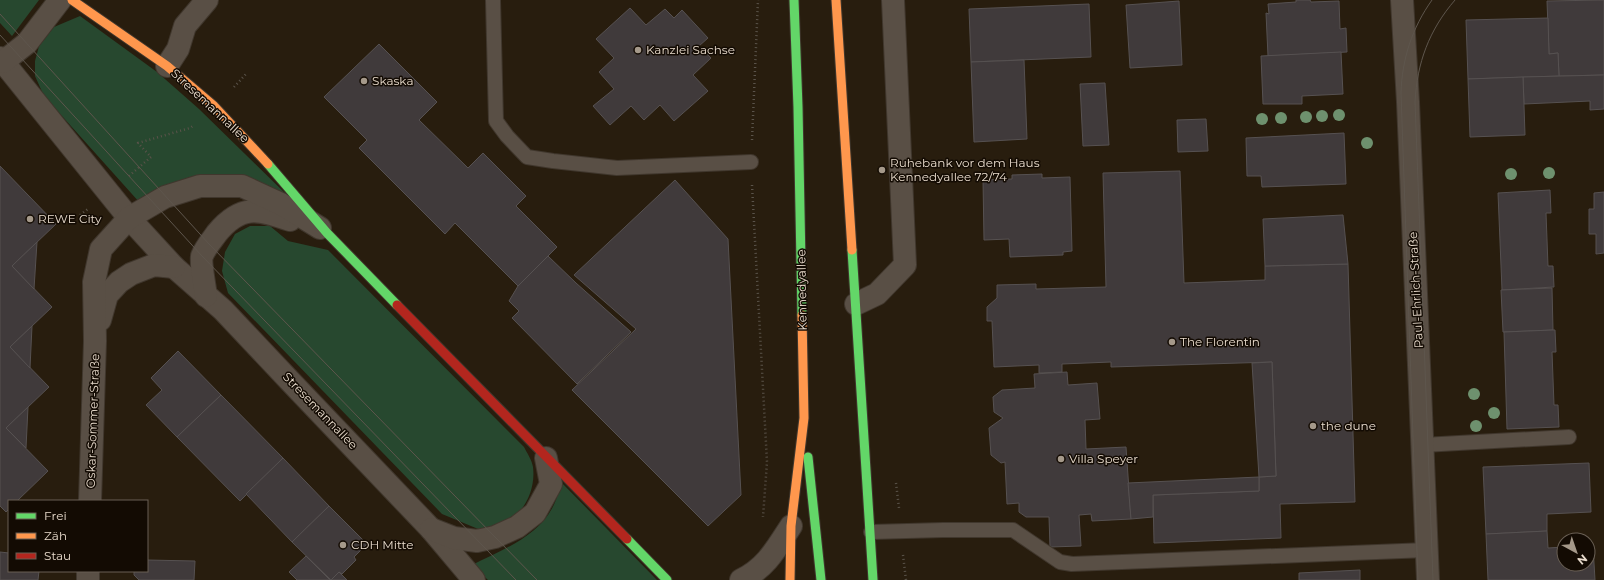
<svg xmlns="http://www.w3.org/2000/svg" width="1604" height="580" viewBox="0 0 1604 580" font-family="Montserrat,sans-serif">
	<rect width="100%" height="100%" fill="#281d0e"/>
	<!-- green -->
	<g fill="#27482f">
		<polygon points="0,0 39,0 12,36 0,23"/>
		<polygon points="80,16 157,72 199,109 288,196 265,185 140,203 44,96 35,76 35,61 39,46 54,27"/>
		<path d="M250,226H270L288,241L328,250L524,447C527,453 532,460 533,467C536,491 523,516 501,525C495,527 489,529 483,531L442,514L228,293L222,271L225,252L235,234Z"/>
		<path d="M560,481L657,580H488L472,565C510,546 556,530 560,481Z"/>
	</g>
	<!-- building -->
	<g fill="#403a3b" stroke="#565151">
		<polygon points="1296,0 1310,0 1311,2 1339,1 1340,29 1346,28 1347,52 1268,56 1266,13 1269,14 1268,4 1296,2"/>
		<polygon points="1604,0 1604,75 1559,76 1558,53 1549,54 1547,1"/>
		<polygon points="1179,1 1182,65 1130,68 1126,5"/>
		<polygon points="1089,4 1091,57 971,62 969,9"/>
		<polygon points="630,8 646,25 665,9 674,18 682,10 708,38 699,46 711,58 693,75 708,91 674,121 660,105 644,120 631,106 610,125 593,106 614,89 599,72 614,58 596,39"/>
		<polygon points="1548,18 1549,54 1558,53 1559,76 1468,79 1466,20"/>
		<polygon points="379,44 437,102 419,120 468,168 483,153 526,196 516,206 557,247 518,286 455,223 445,234 359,148 367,140 324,97"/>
		<polygon points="1341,52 1343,94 1302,96 1302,104 1263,104 1261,56"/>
		<polygon points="1024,60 1027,139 974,142 971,62"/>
		<polygon points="1604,75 1604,109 1590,110 1590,101 1524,104 1523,77"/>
		<polygon points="1523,77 1525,135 1470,137 1468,79"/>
		<polygon points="1105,83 1109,145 1083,146 1080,84"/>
		<polygon points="1206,119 1208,151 1178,152 1177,120"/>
		<polygon points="1344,133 1346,184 1262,187 1261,176 1247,176 1246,138"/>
		<polygon points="0,166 56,224 12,266 52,307 10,347 49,387 6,428 48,471 17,501 9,501 9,509 6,512 0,506"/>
		<polygon points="1180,171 1184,283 1265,280 1265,266 1348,264 1355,502 1280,504 1281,538 1154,543 1153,495 1259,491 1259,477 1276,476 1272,362 1111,367 1111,362 1062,364 1062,372 1039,373 1039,365 994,367 992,321 987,321 987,307 997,298 997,285 1036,284 1036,289 1106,287 1103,173"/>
		<polygon points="1042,174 1042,178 1070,177 1072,251 1063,252 1063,255 1010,257 1009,239 984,240 983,180 1012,179 1012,175"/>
		<polygon points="675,180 728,239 741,495 708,526 572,390 636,329 574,275"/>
		<polygon points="1550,190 1551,213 1546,213 1548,266 1553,266 1554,287 1502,290 1498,193"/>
		<polygon points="1604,192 1604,253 1596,254 1596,234 1589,234 1589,209 1594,209 1594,193"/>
		<polygon points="1343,215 1348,264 1265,266 1263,219"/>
		<polygon points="37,242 34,289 12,266"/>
		<polygon points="548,256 576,283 631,332 577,384 512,318 519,311 509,301 518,286"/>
		<polygon points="1552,288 1553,330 1503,332 1501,290"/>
		<polygon points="32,326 30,368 10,347"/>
		<polygon points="1553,330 1555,330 1556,352 1552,352 1554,405 1558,405 1559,427 1507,429 1504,332"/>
		<polygon points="178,351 221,395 177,437 146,405 162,390 151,378"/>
		<polygon points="1272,362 1276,476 1259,477 1252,363"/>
		<polygon points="1067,372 1068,385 1097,383 1100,419 1085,420 1086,449 1126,447 1131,519 1092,521 1091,514 1079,515 1081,546 1050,547 1049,517 1026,517 1019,512 1019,503 1007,504 1005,462 1001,463 991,455 989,428 1003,418 994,412 993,397 1002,390 1035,388 1034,374"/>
		<polygon points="221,395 283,458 240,501 177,437"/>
		<polygon points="28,407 26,448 6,428"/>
		<polygon points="283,458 329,506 292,542 246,494"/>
		<polygon points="1589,463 1591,512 1547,514 1547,531 1486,534 1483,467"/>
		<polygon points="1259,477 1259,491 1153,495 1153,517 1131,519 1128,483"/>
		<polygon points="329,506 367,544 354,557 356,560 342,574 339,572 331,580 292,542"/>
		<polygon points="1547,531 1548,548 1564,547 1564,564 1588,564 1588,547 1593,546 1595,580 1488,580 1486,534"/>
		<polygon points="0,552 9,553 9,571 39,571 38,580 0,580"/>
		<polygon points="306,556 330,580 297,580 289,572"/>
		<polygon points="147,560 195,561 194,580 139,580 134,575 134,571 147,571"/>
		<polygon points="1360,570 1360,580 1299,580 1299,573"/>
		<polygon points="339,572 347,580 331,580"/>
	</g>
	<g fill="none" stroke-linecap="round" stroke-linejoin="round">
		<defs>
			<g id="lane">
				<polyline points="493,0 496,121 507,136 527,157 553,161 617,168 751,162"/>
				<polyline points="1423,445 1569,437"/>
				<polyline points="871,532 943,530 1013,530 1060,562 1072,564 1427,550"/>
			</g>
			<g id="street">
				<polyline points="1402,0 1408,102 1428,580"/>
				<polyline points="0,58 129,218 174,267 223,310 289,380 431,529 474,580"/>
				<polyline points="3,62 27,43 60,0"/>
				<polyline points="167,66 178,49 185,26 207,0"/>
				<path d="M206,296C205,288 200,262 202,256C205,248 212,240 217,233C241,204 258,209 290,220"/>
				<polyline points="856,304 877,294 905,265 893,0"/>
				<polyline points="100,320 107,295 119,282 131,274 154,265 174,267"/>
				<polyline points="90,501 95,341 94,282 101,249 129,218 165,197 200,186 242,186 281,204 320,228"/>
				<polyline points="431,529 454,538 477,541 495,537 517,527 535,513 551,484 546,458"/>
				<polyline points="88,580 88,571"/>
				<path d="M741,580C766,568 776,549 791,526"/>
			</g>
			<g id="fast">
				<polyline points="794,0 798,107 802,315"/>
				<polyline points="268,164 327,233 397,305"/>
				<polyline points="852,250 873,580"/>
				<polyline points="808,457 821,580"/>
				<polyline points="627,539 667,580"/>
			</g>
			<g id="slow">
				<polyline points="72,0 167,66 214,106 268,164"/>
				<polyline points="836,0 852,250"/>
				<polyline points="790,580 791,526 804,418 802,315"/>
			</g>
			<polyline id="jam" points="397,305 627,539"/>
		</defs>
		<!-- lane casing -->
		<use href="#lane" stroke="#40372d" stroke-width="16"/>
		<!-- street casing -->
		<use href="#street" stroke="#40372d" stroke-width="24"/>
		<!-- fast casing -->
		<use href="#fast" stroke="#40372d" stroke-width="11"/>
		<!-- slow casing -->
		<use href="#slow" stroke="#40372d" stroke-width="11"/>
		<!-- jam casing -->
		<use href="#jam" stroke="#40372d" stroke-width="11"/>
		<!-- path -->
		<g stroke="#5a534a" stroke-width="2.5" stroke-dasharray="1 3" stroke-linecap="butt">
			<polyline points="234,87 246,74"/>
			<polyline points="752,140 758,0"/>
			<polyline points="129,176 151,157 138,143 190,128 194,125"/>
			<polyline points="752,185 767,462 763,517"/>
			<polyline points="80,215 88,209"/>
			<polyline points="896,483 899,508"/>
			<polyline points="903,555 906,580"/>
		</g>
		<!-- lane -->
		<use href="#lane" stroke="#594f45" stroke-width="14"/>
		<!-- street -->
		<use href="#street" stroke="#594f45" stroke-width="22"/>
		<!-- fast -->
		<use href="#fast" stroke="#63d668" stroke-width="9"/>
		<!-- slow -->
		<use href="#slow" stroke="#ff974d" stroke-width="9"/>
		<!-- jam -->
		<use href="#jam" stroke="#b3261e" stroke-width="9"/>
		<!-- tram -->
		<g stroke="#5e564d" stroke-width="1">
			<polyline points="0,14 209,244 537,580"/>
			<polyline points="0,35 202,256 516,580"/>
			<path d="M1418,580L1401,93C1402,59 1412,28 1432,0"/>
			<path d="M1433,580L1415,102C1417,63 1429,30 1455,0"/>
		</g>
	</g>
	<!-- trees -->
	<g fill="#6e916e">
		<circle cx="1339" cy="115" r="6"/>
		<circle cx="1322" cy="116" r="6"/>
		<circle cx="1306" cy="117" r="6"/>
		<circle cx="1281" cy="118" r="6"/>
		<circle cx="1262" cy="119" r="6"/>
		<circle cx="1367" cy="143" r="6"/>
		<circle cx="1549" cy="173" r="6"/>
		<circle cx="1511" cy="174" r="6"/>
		<circle cx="1474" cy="394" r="6"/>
		<circle cx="1494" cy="413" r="6"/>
		<circle cx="1476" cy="426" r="6"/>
	</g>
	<!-- markers -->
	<g fill="#a5998a" stroke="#130b03" stroke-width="1.5">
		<circle cx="638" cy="50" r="4"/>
		<circle cx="364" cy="81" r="4"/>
		<circle cx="882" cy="170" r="4"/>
		<circle cx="30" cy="219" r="4"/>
		<circle cx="1172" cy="342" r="4"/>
		<circle cx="1313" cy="426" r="4"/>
		<circle cx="1061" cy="459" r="4"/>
		<circle cx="343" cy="545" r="4"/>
	</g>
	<g text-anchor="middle" stroke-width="3" stroke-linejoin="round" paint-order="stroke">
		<!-- poi labels -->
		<g font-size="12" fill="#e9dccd" stroke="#130b03" text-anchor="start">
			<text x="646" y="54">Kanzlei Sachse</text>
			<text x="372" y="85">Skaska</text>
			<text x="890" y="167">Ruhebank vor dem Haus<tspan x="890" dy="14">Kennedyallee 72/74</tspan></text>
			<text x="38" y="223">REWE City</text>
			<text x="1180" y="346">The Florentin</text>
			<text x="1321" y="430">the dune</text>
			<text x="1069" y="463">Villa Speyer</text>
			<text x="351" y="549">CDH Mitte</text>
		</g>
		<!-- street labels -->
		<g font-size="12" fill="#e9dccd" stroke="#130b03">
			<text transform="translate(210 106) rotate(43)" y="4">Stresemannallee</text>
			<text transform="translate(802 290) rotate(-91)" y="4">Kennedyallee</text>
			<text transform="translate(1416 290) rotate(-93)" y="4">Paul-Ehrlich-Straße</text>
			<text transform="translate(320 411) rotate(46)" y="4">Stresemannallee</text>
			<text transform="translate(93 421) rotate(-88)" y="4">Oskar-Sommer-Straße</text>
		</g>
	</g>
	<!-- legend -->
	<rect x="8" y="500" width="140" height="72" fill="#130b03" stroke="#695f54"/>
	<rect x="16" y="513" width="20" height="6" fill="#63d668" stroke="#695f54"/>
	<text x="44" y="520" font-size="12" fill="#e9dccd">Frei</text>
	<rect x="16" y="533" width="20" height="6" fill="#ff974d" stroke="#695f54"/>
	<text x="44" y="540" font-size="12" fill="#e9dccd">Zäh</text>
	<rect x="16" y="553" width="20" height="6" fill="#b3261e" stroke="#695f54"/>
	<text x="44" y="560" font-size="12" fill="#e9dccd">Stau</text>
	<!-- north arrow -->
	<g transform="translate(1576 552) rotate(140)"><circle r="19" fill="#130b03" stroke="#695f54"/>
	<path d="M0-3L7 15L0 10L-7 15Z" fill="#a5998a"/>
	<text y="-6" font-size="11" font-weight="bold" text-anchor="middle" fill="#e9dccd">N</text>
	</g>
</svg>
